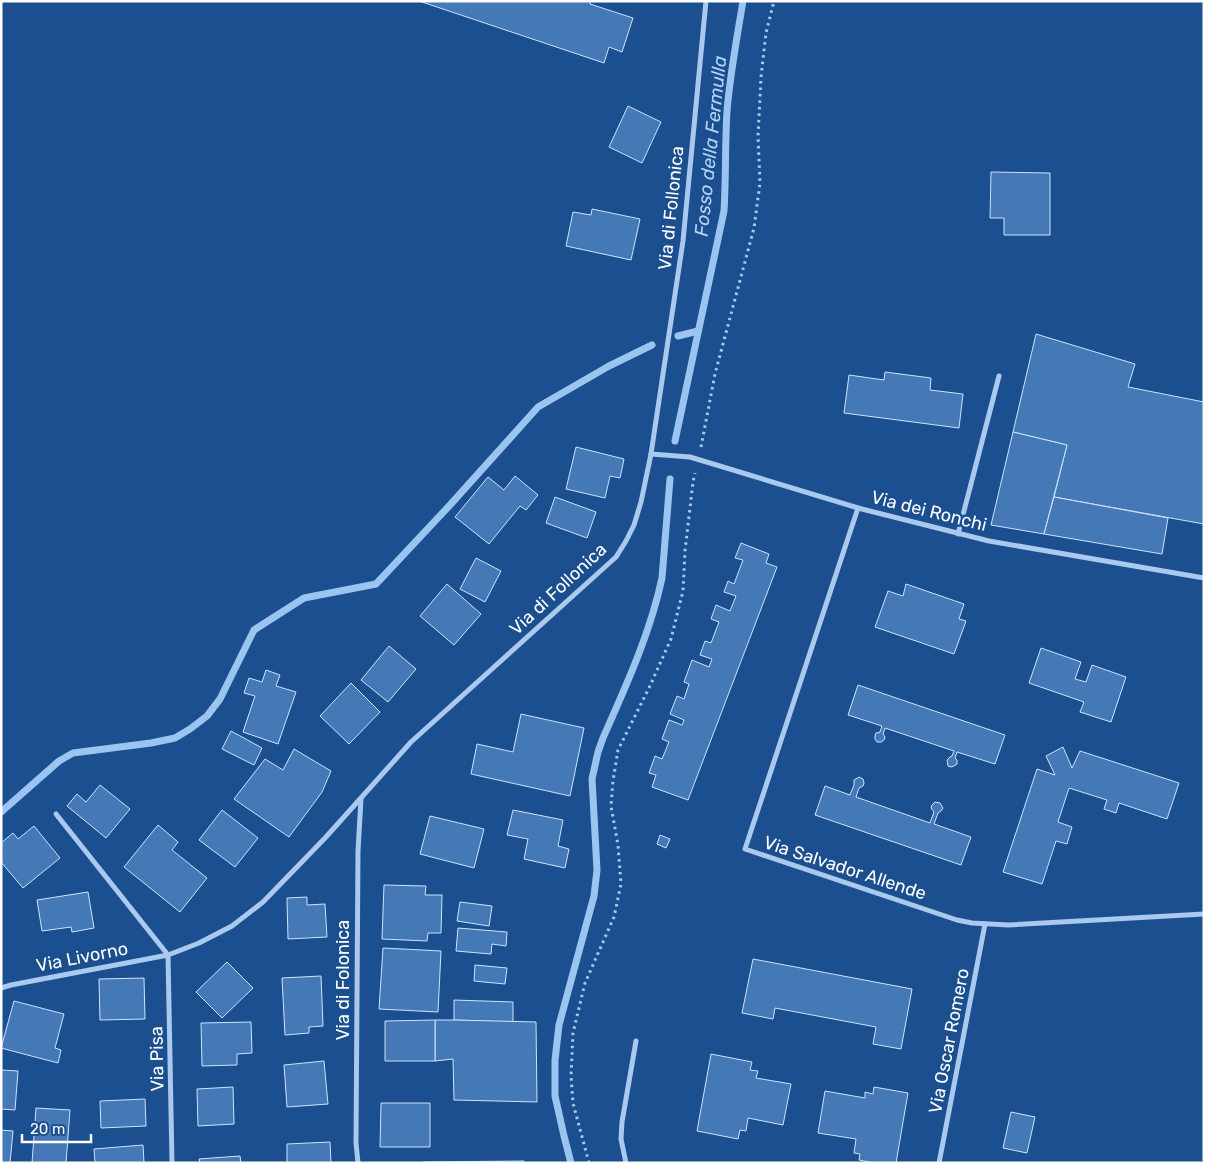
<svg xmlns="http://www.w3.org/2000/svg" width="1205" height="1164" viewBox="0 0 1205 1164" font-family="Rubik,sans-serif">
	<rect width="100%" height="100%" fill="#1b4f8f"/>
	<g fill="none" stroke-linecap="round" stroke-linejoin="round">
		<!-- stream -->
		<g stroke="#9cc4f0" stroke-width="7">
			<polyline points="678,336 698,331"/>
			<path d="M675,441L724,211C726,178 725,144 727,111C730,74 737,38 743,1"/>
			<polyline points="1,812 59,761 73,753 151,743 175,738 190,729 207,716 220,699 254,630 304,598 376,584 450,505 538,407 609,366 652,345"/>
			<path d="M571,1163L564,1136L555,1096V1060L559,1025L594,896L597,870L592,779L598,752L603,738C626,686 650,634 662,578L670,479"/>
		</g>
	</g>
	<!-- building -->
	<g fill="#4478b7" stroke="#cfe3fa">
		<polygon points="419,1 591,1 590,4 633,18 622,52 609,47 604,63"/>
		<polygon points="628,106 661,122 642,163 609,147"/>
		<polygon points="991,172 1050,173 1050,235 1004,235 1004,218 990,218"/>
		<polygon points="592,209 640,219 631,260 566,246 573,212 591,215"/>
		<polygon points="1036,334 1135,364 1128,387 1204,402 1204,524 1054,497 1067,445 1013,432"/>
		<polygon points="885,372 931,378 930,390 963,394 959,428 844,413 849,375 884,380"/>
		<polygon points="1013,432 1067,445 1044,534 991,525"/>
		<polygon points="576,447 624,459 620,478 610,476 605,498 566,489"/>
		<polygon points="515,476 538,495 526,510 520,506 489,544 455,517 488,477 504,490"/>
		<polygon points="555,497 596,512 587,538 546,523"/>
		<polygon points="1054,497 1168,518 1162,554 1044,534"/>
		<polygon points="741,543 769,554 766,563 777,567 688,800 652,787 656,775 649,773 655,756 662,759 669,742 662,739 669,720 682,725 684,720 670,714 677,696 684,699 689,684 684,682 692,660 709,667 712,659 700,655 705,641 711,643 719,622 711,619 716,605 730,611 736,596 724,592 728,581 734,584 743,560 735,558"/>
		<polygon points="476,558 501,571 485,602 460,589"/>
		<polygon points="447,584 481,614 454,645 420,616"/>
		<polygon points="906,584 964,604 959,619 966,621 954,654 875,627 888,591 903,596"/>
		<polygon points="389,646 416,669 388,702 361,680"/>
		<polygon points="1041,648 1081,662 1075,679 1086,682 1092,665 1126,677 1111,722 1080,712 1084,702 1029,683"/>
		<polygon points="266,670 280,675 276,686 296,692 278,744 243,732 255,696 244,693 249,678 262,682"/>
		<polygon points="351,683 380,712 349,744 320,716"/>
		<polygon points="858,685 1005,735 995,764 957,752 955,758 957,760 957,764 954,766 951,767 948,766 947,760 950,757 952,756 954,751 885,728 883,734 885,737 884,740 881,742 877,742 875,739 875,736 876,733 880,732 882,726 848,715"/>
		<polygon points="521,714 584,728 570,796 471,774 477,744 513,752"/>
		<polygon points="231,731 262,748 254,765 222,749"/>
		<polygon points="1063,747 1072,768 1080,751 1179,783 1167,819 1119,803 1116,813 1104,809 1107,800 1069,788 1058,822 1072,827 1067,844 1056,841 1042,884 1003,872 1037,769 1055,775 1046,756"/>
		<polygon points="294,749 331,771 322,792 289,837 234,799 265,759 283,770"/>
		<polygon points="859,777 863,779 864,783 863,786 859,788 856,797 930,823 934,812 931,808 932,805 935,802 940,803 943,808 941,811 938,813 934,824 971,837 961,865 815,815 825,786 850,795 854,785 854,780"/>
		<polygon points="100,785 130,809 106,838 67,806 77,794 86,802"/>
		<polygon points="222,810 258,838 235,867 199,840"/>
		<polygon points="513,810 563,820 558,846 569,849 565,868 524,859 528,839 507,835"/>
		<polygon points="430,816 484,829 474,868 420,854"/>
		<polygon points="158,825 178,842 172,850 207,878 180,912 124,867"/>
		<polygon points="34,826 60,858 23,888 1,862 1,843 13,833 18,839"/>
		<polygon points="660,835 670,839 666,848 657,844"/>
		<polygon points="384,885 426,886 425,895 442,895 441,933 428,933 427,941 382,939"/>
		<polygon points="88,892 94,928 72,932 71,927 42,931 37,900"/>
		<polygon points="307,897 307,905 325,904 327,937 288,939 287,898"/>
		<polygon points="460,902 492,906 489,926 457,921"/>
		<polygon points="458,928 507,932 506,946 492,944 491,954 456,951"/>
		<polygon points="383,948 441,951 438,1012 379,1009"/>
		<polygon points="753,959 912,989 901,1049 873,1044 876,1027 775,1008 773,1019 742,1013"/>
		<polygon points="227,962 253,988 222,1018 196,992"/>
		<polygon points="475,965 507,968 505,984 474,981"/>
		<polygon points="321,976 323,1026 309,1027 309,1033 285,1035 282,978"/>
		<polygon points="144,978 145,1019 100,1020 99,979"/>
		<polygon points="454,1000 513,1002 513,1022 454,1020"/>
		<polygon points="14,1001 64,1014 55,1048 61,1050 58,1063 1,1048"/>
		<polygon points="435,1020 454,1020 536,1022 537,1102 454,1100 453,1059 435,1061"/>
		<polygon points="435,1020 435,1061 385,1061 385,1021"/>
		<polygon points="251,1022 252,1053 237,1054 237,1065 202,1066 201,1023"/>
		<polygon points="711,1054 752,1062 750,1070 758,1071 756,1078 791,1084 783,1125 748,1118 746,1131 740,1130 738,1139 697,1131"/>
		<polygon points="324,1061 328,1104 287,1107 284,1065"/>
		<polygon points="1,1070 18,1071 15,1110 1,1109"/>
		<polygon points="233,1087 234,1124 198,1126 197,1089"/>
		<polygon points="874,1087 908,1093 896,1163 874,1163 859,1160 860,1154 854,1153 856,1139 818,1133 825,1091 865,1098 865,1092 873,1094"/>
		<polygon points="145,1099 146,1126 101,1128 100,1101"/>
		<polygon points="381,1103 430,1103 430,1147 380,1147"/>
		<polygon points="36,1108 70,1110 66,1163 32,1163"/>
		<polygon points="1011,1112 1035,1117 1027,1153 1003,1148"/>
		<polygon points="1,1130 13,1131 10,1163 1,1163"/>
		<polygon points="330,1142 331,1163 287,1163 287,1144"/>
		<polygon points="143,1145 144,1163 95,1163 94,1149"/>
		<polygon points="240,1156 241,1163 200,1163 199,1159"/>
		<polygon points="524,1161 524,1163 423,1163 423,1162"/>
	</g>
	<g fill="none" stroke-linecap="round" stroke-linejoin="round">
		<!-- path -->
		<g stroke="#a9c9ee" stroke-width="3" stroke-dasharray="2.5 4" stroke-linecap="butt">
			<polyline points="701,447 715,374 754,228 760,183 758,136 761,77 766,33 774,1"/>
			<polyline points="589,1163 573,1103 571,1076 573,1033 585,983 614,917 621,884 618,845 611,806 613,781 618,750 649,688 671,639 683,591 685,551 693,482 695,473"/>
		</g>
		<!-- minor -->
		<g stroke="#a9c9ee" stroke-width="5">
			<polyline points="651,454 690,457 858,508 989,541 1204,578"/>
			<polyline points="858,508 745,849 957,920 972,923 1008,925 1204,914"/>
			<polyline points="958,534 999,376"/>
			<polyline points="56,814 168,955"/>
			<polyline points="168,955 172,1163"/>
			<polyline points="1,988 11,985 168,955 199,943 232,926 263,902 326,837 411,742 616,557 626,541 634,525 641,502 651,454 683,241 706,1"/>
			<polyline points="358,1163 356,1143 358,851 361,799"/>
			<polyline points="626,1163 621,1139 622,1122 636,1041"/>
			<polyline points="939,1163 985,924"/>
		</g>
	</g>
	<g text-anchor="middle" stroke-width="5" stroke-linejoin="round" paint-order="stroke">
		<!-- street labels -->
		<g font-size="18" fill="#fff" stroke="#1b4f8f">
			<text transform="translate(671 208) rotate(-84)" y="6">Via di Follonica</text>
			<text transform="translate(929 511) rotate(14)" y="6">Via dei Ronchi</text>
			<text transform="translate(558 589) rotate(-43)" y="6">Via di Follonica</text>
			<text transform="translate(845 868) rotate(18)" y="6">Via Salvador Allende</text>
			<text transform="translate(82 957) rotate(-11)" y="6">Via Livorno</text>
			<text transform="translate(343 980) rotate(-90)" y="6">Via di Folonica</text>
			<text transform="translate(949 1041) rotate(-79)" y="6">Via Oscar Romero</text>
			<text transform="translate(157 1059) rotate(-91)" y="6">Via Pisa</text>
		</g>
		<!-- water labels -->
		<g font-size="19" font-style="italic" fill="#b5d3f5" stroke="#1b4f8f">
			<text transform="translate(710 146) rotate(-84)" y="7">Fosso della Fermulla</text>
		</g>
	</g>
	<!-- border -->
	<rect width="1205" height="1164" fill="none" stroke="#ffffff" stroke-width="5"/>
	<!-- scale -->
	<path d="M22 1134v8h69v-8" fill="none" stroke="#ffffff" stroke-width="2.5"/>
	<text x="30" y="1134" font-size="15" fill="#ffffff" stroke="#1b4f8f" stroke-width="4" paint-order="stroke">20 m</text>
</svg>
